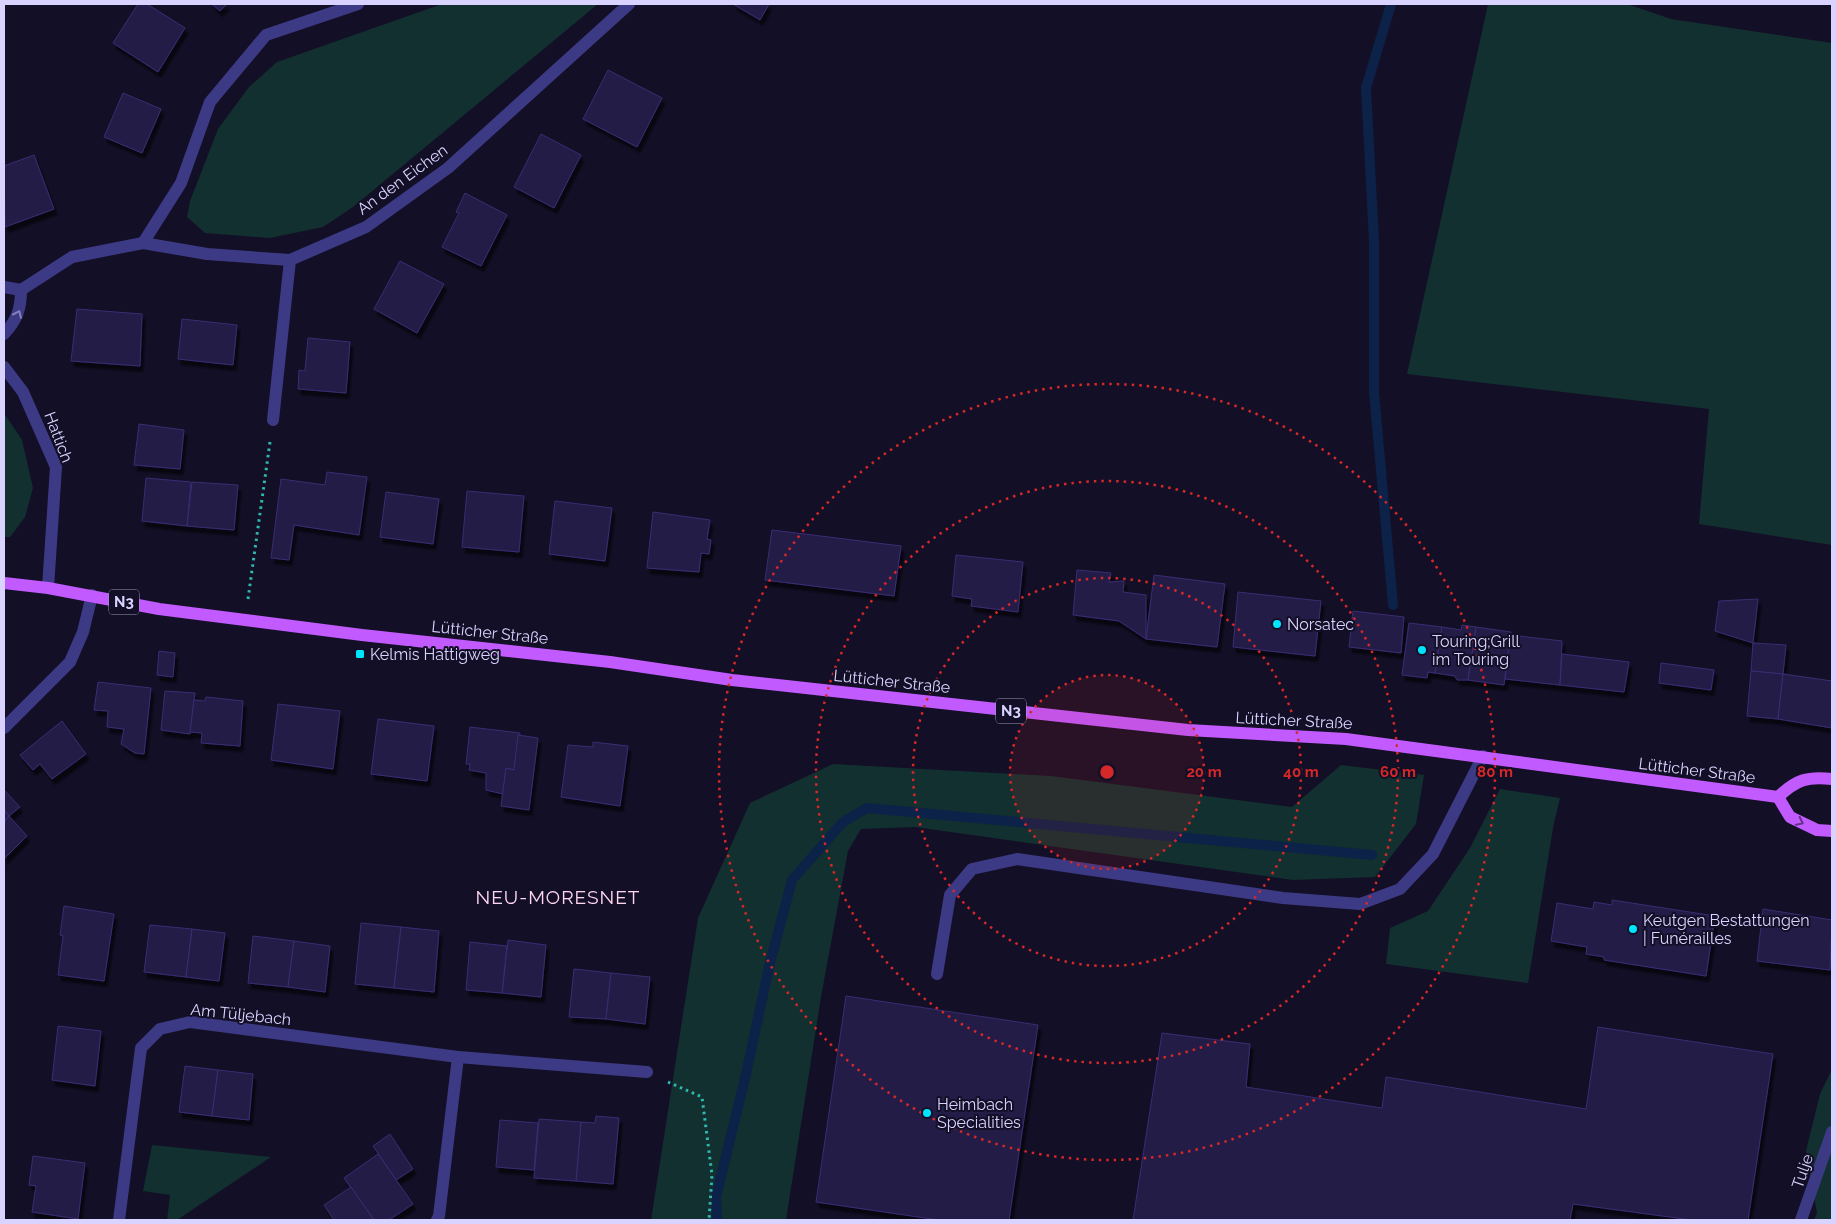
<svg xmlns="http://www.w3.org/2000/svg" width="1836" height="1224" viewBox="0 0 1836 1224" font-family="Raleway,sans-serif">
	<defs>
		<filter id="shadow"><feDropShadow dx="3" dy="5.5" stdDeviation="1" flood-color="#0009"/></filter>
	</defs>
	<rect width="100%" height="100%" fill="#130f26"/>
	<!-- green -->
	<g fill="#12302f">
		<polygon points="442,4 598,4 353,207 323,227 270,238 205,233 187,217 190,201 218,129 249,87 277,62"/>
		<polygon points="1488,4 1627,4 1671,19 1832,43 1832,545 1699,524 1709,409 1407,374"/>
		<polygon points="4,413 22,440 33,488 25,517 10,537 4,537"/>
		<polygon points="833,764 1051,776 1292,807 1341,765 1424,775 1416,824 1375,877 1293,880 915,827 861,829 848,851 821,997 786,1220 651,1220 698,918 750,803"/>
		<polygon points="1500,789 1560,798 1553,828 1528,983 1386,964 1390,928 1428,911 1470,848"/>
		<polygon points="1832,1069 1832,1220 1814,1220 1817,1213 1806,1151 1820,1094"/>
		<polygon points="152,1145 271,1157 177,1220 167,1220 170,1195 143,1191"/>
	</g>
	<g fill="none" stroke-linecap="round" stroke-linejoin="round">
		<!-- stream -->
		<g stroke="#0c2248" stroke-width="10">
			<polyline points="1391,4 1366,88 1374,241 1374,392 1393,605"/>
			<polyline points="717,1220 716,1197 746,1074 769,967 792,880 843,822 867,808 1372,855"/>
		</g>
	</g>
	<!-- building -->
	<g fill="#241b47" stroke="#3b2d73" filter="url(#shadow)">
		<polygon points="138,4 147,4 185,28 158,72 113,43"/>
		<polygon points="212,4 227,4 220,11"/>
		<polygon points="733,4 769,4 760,20"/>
		<polygon points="608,70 662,98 637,147 583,119"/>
		<polygon points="123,93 161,109 142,153 104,137"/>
		<polygon points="541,134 581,155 554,208 514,187"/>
		<polygon points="34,155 54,209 5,227 4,166"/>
		<polygon points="465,193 507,215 481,266 442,247 459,213 456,212"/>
		<polygon points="400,261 444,284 417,333 374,309"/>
		<polygon points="77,309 142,314 140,366 71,361"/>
		<polygon points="182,319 237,325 233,365 178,359"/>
		<polygon points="308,338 350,342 346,393 298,389 299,370 305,371"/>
		<polygon points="139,424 184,430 180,469 134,465"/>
		<polygon points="327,472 367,477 359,535 294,525 289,560 271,558 281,479 325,485"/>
		<polygon points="146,478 191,482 187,526 142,521"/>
		<polygon points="192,482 238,485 234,530 187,526"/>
		<polygon points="467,491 524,496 519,552 462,547"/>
		<polygon points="386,492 439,499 433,544 380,537"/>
		<polygon points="555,501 612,508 605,561 549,554"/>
		<polygon points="653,512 710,520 707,539 711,540 709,554 701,553 699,572 647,568"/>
		<polygon points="772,530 901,546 894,596 765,580"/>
		<polygon points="956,555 1023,562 1018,612 971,606 972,599 952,596"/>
		<polygon points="1077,570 1111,573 1109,582 1124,581 1123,592 1146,595 1146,639 1119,621 1073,615"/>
		<polygon points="1154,575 1225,584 1217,647 1146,639"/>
		<polygon points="1238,592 1321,601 1315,656 1233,647"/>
		<polygon points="1758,599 1753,643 1715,631 1719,601"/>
		<polygon points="1353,611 1404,617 1401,653 1349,647"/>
		<polygon points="1409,623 1442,627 1435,673 1428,672 1427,678 1402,675"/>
		<polygon points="1462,625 1476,627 1468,680 1457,680 1455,676 1435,673 1442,627 1461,630"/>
		<polygon points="1476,627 1511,632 1504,685 1468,680"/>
		<polygon points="1510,635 1562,641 1560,685 1505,679"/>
		<polygon points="1753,643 1786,645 1783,674 1751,671"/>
		<polygon points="159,651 175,653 173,677 157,675"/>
		<polygon points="1562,654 1629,662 1624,692 1560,685"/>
		<polygon points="1661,663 1714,670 1711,690 1659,683"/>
		<polygon points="1751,671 1783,674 1778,719 1747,716"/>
		<polygon points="1783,674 1832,681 1832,728 1778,719"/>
		<polygon points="98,682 151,688 144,754 135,753 121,744 124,729 107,727 108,711 94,710"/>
		<polygon points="165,691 195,693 190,734 161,730"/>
		<polygon points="206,697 243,701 240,746 201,743 202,733 190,732 194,700 205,701"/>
		<polygon points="278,704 340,711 333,769 271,760"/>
		<polygon points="378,719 434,726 427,781 371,774"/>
		<polygon points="62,721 86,754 52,779 40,764 33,770 20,755"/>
		<polygon points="470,727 520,733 514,770 506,768 503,794 486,790 486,773 469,770 470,764 466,764"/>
		<polygon points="518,735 538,738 529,810 501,806 506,768 514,770"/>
		<polygon points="593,742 628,746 620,806 561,797 568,745 593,747"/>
		<polygon points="4,790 20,807 9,816 4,810"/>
		<polygon points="4,810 9,816 4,822"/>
		<polygon points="9,816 27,836 4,859 4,822"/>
		<polygon points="1612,900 1715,916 1706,976 1604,960 1604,957 1586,954 1587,947 1551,941 1557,903 1593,909 1594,902 1612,905"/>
		<polygon points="64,906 114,914 104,981 58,975 63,936 60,935"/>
		<polygon points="1763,909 1832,920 1830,970 1757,961"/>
		<polygon points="361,923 401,927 394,988 355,984"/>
		<polygon points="150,925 192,929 186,977 144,972"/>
		<polygon points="401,927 439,931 434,992 394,988"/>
		<polygon points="192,929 225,933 219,981 186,977"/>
		<polygon points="253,936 294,941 288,987 248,983"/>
		<polygon points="508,940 546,945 541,997 502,993"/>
		<polygon points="294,941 330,946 325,992 288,987"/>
		<polygon points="470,942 507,946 502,993 466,990"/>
		<polygon points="574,969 611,973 606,1019 569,1017"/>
		<polygon points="611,973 650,977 645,1024 606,1019"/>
		<polygon points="846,996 1038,1025 1009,1220 939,1220 816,1202"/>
		<polygon points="58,1026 101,1031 95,1086 52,1080"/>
		<polygon points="1598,1027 1773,1054 1748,1220 1692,1220 1573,1204 1570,1220 1133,1220 1162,1033 1250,1044 1246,1087 1382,1108 1386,1077 1586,1109"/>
		<polygon points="185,1066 218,1070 212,1116 179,1112"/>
		<polygon points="218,1070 253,1074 249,1120 212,1116"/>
		<polygon points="596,1116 619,1118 613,1184 576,1181 581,1122 595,1123"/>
		<polygon points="539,1119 581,1122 576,1181 534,1178"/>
		<polygon points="500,1120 538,1123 534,1170 496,1167"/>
		<polygon points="390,1134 413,1169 396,1180 373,1146"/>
		<polygon points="378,1154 413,1204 389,1220 374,1220 344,1178"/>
		<polygon points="33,1156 85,1163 78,1219 32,1212 36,1186 29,1185"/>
		<polygon points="351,1187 374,1220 334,1220 324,1205"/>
	</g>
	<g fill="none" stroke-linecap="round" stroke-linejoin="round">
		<!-- path -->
		<g stroke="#2fb8b0" stroke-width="3" stroke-dasharray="2.5 4" stroke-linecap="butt">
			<polyline points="248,599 270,442"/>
			<polyline points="668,1082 702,1097 712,1175 709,1220"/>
		</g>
		<!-- minor -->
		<g stroke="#3d3a85" stroke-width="12">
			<polyline points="143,243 181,183 210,102 266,35 358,4"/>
			<polyline points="4,287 21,290 72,257 143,243 207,254 290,260 366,227 448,168 629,4"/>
			<path d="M4,334C17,320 21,309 21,290"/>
			<polyline points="4,367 23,392 56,467 48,588"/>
			<polyline points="273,420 290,260"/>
			<polyline points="4,728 70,662 83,632 92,595"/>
			<polyline points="937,974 950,895 972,869 1017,859 1283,898 1360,904 1400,889 1433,854 1483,756"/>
			<polyline points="119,1220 141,1048 160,1029 190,1022 458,1057 647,1072"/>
			<polyline points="437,1220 439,1216 458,1057"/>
			<polyline points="1801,1220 1832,1132"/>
		</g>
		<!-- major -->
		<g stroke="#c25bff" stroke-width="12">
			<path d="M4,583L48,588L159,609L362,635L610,662L732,680L1188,730L1346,739L1778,797C1796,780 1807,776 1832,779"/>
			<polyline points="1778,797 1790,817 1817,830 1832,831"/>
		</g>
	</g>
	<!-- one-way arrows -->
	<defs><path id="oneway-chevron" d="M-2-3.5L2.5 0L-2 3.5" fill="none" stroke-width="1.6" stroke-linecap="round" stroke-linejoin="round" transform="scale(1.25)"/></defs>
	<use stroke="#837fbc" href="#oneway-chevron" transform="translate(18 314) rotate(-66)"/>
	<use stroke="#623188" href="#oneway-chevron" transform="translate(1800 822) rotate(26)"/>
	<!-- distance rings -->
	<circle cx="1107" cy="772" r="97" fill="#d62828" fill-opacity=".12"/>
	<g fill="none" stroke="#d62828" stroke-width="2.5" stroke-dasharray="2.5 5">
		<circle cx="1107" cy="772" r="97"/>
		<circle cx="1107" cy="772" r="194"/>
		<circle cx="1107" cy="772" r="291"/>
		<circle cx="1107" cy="772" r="388"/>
	</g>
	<!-- markers -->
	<g fill="#00e5ff" stroke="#130f26" stroke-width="2">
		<circle cx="1277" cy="624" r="5"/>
		<circle cx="1422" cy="650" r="5"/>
		<rect x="355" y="649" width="10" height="10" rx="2.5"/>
		<circle cx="1633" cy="929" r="5"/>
		<circle cx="927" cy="1113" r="5"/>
	</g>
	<g text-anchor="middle" stroke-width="4" stroke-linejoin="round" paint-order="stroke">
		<!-- shield labels -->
		<g fill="#130f26" stroke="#9e99be" stroke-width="1">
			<rect x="109" y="589.5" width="30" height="25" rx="4"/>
			<rect x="996" y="698.5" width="30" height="25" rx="4"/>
		</g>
		<g font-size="15" font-weight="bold" fill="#d9d4ff">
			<text x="124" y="607">N3</text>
			<text x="1011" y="716">N3</text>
		</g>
		<!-- street labels -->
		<g font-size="16" fill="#d9d4ff" stroke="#130f26">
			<text transform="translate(402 179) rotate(-36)" y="6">An den Eichen</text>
			<text transform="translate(59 437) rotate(69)" y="6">Hattich</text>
			<text transform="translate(490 632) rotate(6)" y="6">Lütticher Straße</text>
			<text transform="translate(892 681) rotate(6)" y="6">Lütticher Straße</text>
			<text transform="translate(1294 720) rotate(3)" y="6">Lütticher Straße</text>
			<text transform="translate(1697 770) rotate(7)" y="6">Lütticher Straße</text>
			<text transform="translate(241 1014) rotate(6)" y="6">Am Tüljebach</text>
			<text transform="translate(1802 1171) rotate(-71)" y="6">Tulje</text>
		</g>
		<!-- poi labels -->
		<g font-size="16" fill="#d9d4ff" stroke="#130f26" text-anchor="start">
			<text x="1287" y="630">Norsatec</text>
			<text x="1432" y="647">Touring;Grill<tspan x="1432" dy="18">im Touring</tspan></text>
			<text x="370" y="660">Kelmis Hattigweg</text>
			<text x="1643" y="926">Keutgen Bestattungen<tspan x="1643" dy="18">| Funérailles</tspan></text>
			<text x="937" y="1110">Heimbach<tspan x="937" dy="18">Specialities</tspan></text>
		</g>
		<!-- quarter labels -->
		<g font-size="19" letter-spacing="1" fill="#ffd6f0" stroke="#130f26">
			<text x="558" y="904">NEU-MORESNET</text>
		</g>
	</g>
	<circle cx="1107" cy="772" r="8" fill="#d62828" stroke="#130f26" stroke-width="2.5"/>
	<g font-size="15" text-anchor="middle" font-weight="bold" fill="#d62828" stroke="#130f26" stroke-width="4" stroke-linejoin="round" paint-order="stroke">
		<text x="1204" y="777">20 m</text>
		<text x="1301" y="777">40 m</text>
		<text x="1398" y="777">60 m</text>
		<text x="1495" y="777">80 m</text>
	</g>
	<!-- border -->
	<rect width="1836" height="1224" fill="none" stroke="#d9d4ff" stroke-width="10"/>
</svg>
